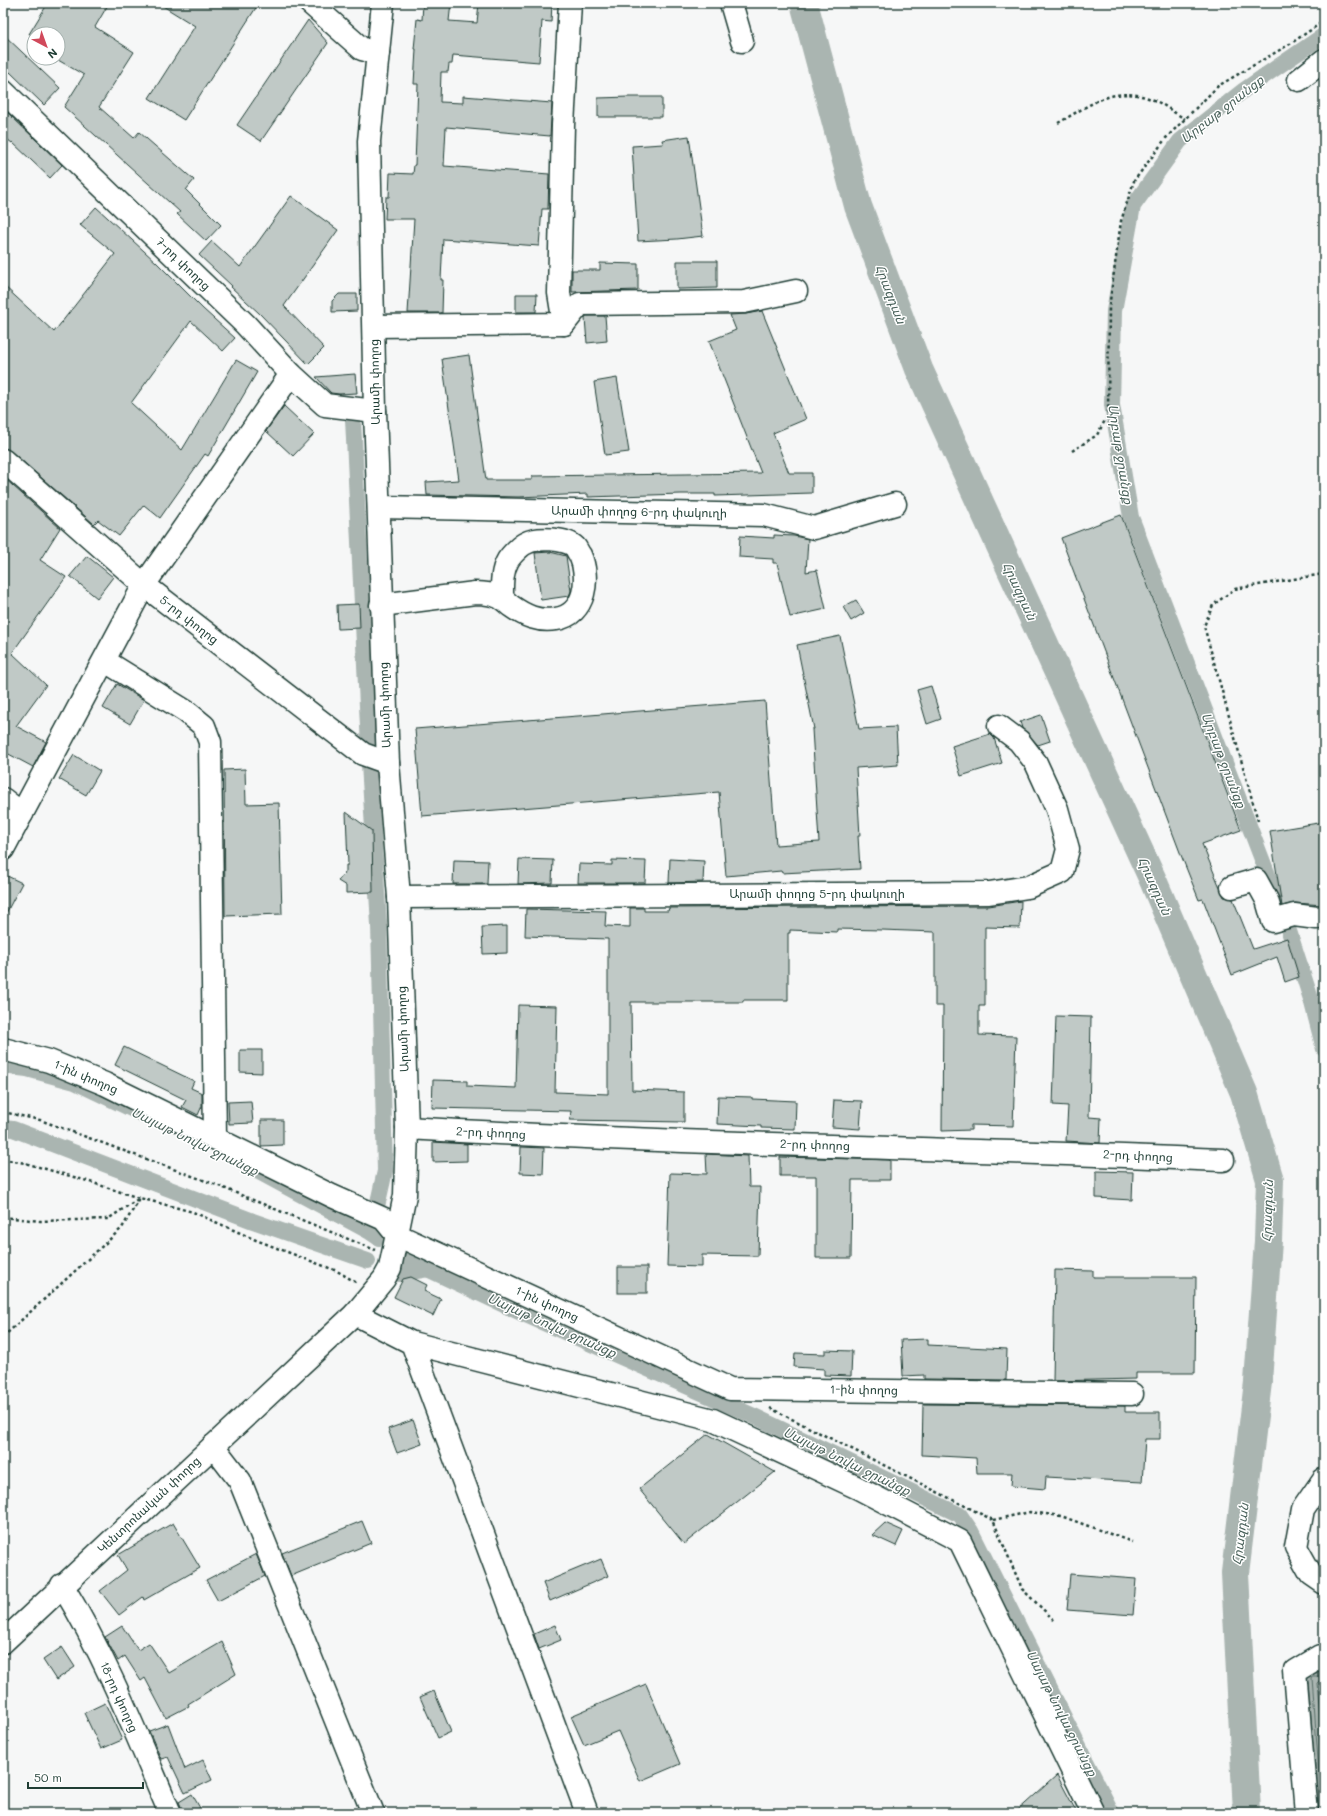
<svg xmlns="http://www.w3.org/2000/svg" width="1327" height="1816" viewBox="0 0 1327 1816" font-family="Mali,'Noto Sans Armenian',sans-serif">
	<rect width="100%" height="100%" fill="#f6f7f7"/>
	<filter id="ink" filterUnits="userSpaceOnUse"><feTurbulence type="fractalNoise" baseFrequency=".025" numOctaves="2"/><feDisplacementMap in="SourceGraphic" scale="8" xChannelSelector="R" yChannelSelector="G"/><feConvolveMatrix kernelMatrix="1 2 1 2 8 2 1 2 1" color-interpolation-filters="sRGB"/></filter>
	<g filter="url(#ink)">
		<!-- water -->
		<polygon fill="#aab5b1" stroke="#72857f" points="1312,1672 1324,1672 1324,1813 1319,1813 1308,1680 1302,1675"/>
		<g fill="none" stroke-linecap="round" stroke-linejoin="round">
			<!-- shore -->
			<g stroke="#576d66" stroke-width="1">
				<polyline points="1324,1681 1319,1681 1317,1683 1324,1767"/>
				<polyline points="1322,1813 1312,1678 1313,1676 1324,1676"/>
			</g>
			<!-- canal -->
			<g stroke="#aab5b1" stroke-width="16">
				<polyline points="353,419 369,747"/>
				<polyline points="369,764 379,925 385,1171 376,1211"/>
				<polyline points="1281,909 1131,517 1112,405 1114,311 1133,206 1180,141 1244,90 1324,35"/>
				<polyline points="1287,925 1311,999 1324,1049"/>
				<polyline points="3,1066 27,1069 75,1082 144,1115"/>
				<polyline points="3,1128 13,1129 253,1221 368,1261"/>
				<polyline points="246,1165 370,1232 379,1238"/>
				<polyline points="406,1259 519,1312 754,1416 960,1515 971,1531 1112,1813"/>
				<polyline points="399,1274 428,1269"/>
			</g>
			<!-- river -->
			<polyline stroke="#aab5b1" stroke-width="28" points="804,3 858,206 919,369 1152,878 1244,1093 1270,1180 1268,1241 1258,1382 1235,1573 1247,1813"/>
		</g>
		<!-- building -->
		<g fill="#c0c9c6" stroke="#1f3d34">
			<polygon points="48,3 109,3 95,27 134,52 99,107 134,138 139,132 194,180 186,190 221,225 206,241 177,214 180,212 64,107 84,75 58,60 58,34 29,34"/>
			<polygon points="158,3 259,3 184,120 149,98 195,26"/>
			<polygon points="423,3 451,3 449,21 477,23 479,3 552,3 551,22 542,21 539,62 453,55 452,64 449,64 448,72 441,72 440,102 463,103 463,96 552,103 550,136 446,127 444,166 549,174 548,209 542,209 539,246 443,239 441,280 443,280 442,313 408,313 414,219 385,219 386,197 389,197 390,173 413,174 414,165 415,165 418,84 414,84 416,49 414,49 417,19 422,20"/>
			<polygon points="308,20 328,43 261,141 237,125"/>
			<polygon points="3,34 60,88 44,105 10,72 3,79"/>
			<polygon points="629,97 662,97 662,117 598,117 598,98"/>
			<polygon points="3,108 62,165 50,178 12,142 12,143 3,136"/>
			<polygon points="689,136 703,236 677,239 638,241 632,146 663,144 662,140"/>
			<polygon points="291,196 338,230 284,306 324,348 308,364 260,314 231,287 232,286 199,255 212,241 240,267"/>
			<polygon points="96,207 156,262 203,309 235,338 223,351 191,321 131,403 182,450 236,360 257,372 208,456 205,454 160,518 144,505 119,536 98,520 94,524 11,451 3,448 3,285 54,332 115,254 80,225"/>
			<polygon points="677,261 717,261 717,288 677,289"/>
			<polygon points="600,263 638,264 638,290 572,292 572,270 600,270"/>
			<polygon points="339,294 357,294 357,311 332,312 332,301"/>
			<polygon points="516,294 537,294 536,312 516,312"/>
			<polygon points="762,311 806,419 773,433 789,473 812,473 812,493 715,496 715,494 681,494 588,497 588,494 518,497 427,495 426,482 459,480 442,359 469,355 486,480 532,480 532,476 761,473 709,341 736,330 730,315 746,314"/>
			<polygon points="586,316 605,316 607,341 587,343 585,318"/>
			<polygon points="355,374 357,393 339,394 331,393 316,377"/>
			<polygon points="617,378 629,452 605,455 594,382"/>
			<polygon points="284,406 314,434 293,456 266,431"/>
			<polygon points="3,477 60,528 40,560 66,577 12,653 46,685 16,726 46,742 33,767 3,751"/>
			<polygon points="1121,515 1241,830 1202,844 1224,897 1233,899 1253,949 1287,938 1299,977 1285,982 1277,957 1232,975 1203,899 1199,900 1181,855 1061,538"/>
			<polygon points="774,535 794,536 808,539 806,572 817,570 826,609 790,617 777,563 773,563 773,559 739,557 740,536 774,538"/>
			<polygon points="550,552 566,556 571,591 569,596 541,600 535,553"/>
			<polygon points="87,556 113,577 97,598 70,576"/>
			<polygon points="856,600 864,613 851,621 843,607"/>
			<polygon points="359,604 360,628 338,629 337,605"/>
			<polygon points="840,636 859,729 896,727 898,765 856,768 860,836 858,836 860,869 782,873 781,871 726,876 719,792 422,816 415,729 765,701 776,845 819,842 812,729 814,729 797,645"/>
			<polygon points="117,684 144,700 130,724 103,708"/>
			<polygon points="931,686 941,719 927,724 917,690"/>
			<polygon points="1041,715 1050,741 1038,745 1022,728 1020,722"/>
			<polygon points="990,734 994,738 1002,763 961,776 952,746"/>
			<polygon points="74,755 100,771 86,795 59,779"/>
			<polygon points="245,769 246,804 279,803 282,914 225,916 224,770"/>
			<polygon points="346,812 372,831 373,892 346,893 346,886 338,881 346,872 346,865 348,865"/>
			<polygon points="1324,822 1324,905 1295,903 1282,906 1270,831"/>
			<polygon points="519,859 553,860 552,883 518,884"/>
			<polygon points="670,859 704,861 703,882 669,883"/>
			<polygon points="454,860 488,861 487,884 453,884"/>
			<polygon points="612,860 646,861 645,883 578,883 579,864 612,865"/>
			<polygon points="3,874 22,883 3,919"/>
			<polygon points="1021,901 1020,928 985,927 985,1006 979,1006 979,1035 1016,1036 1013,1126 971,1125 971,1130 942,1131 943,1006 935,1006 935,932 882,930 837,929 837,932 790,930 790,933 788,933 788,1000 743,1000 743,1002 631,1002 632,1090 684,1092 684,1122 570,1120 571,1111 432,1108 433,1080 467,1081 467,1086 516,1088 518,1005 557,1006 555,1092 608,1094 608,939 525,936 526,909 606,911 605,926 630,927 630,908 644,908 644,911 668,911 669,908 989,906"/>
			<polygon points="507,926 507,953 483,954 482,927"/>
			<polygon points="1056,1016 1091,1017 1089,1117 1101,1118 1100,1143 1066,1141 1068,1106 1053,1105"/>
			<polygon points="124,1047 194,1081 191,1088 202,1093 202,1106 198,1115 182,1107 186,1100 115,1065"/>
			<polygon points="240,1050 262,1050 262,1073 240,1072"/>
			<polygon points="718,1096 752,1097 752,1099 796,1101 795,1129 761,1128 761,1126 717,1124"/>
			<polygon points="834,1100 862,1101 860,1129 832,1127"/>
			<polygon points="251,1101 253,1123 229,1124 228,1102"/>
			<polygon points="261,1120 283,1120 283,1145 261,1146"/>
			<polygon points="433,1142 467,1144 467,1161 433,1162"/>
			<polygon points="521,1147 544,1148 543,1174 520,1173"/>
			<polygon points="706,1154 748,1156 749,1187 760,1187 758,1256 702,1255 702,1267 667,1266 670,1173 707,1174"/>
			<polygon points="780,1157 890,1160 890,1180 852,1180 851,1258 816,1258 816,1176 780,1176"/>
			<polygon points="1096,1171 1133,1172 1132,1200 1096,1198"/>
			<rect x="618" y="1267" width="29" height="26"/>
			<polygon points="1055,1270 1093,1271 1093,1277 1196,1277 1195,1373 1136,1373 1136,1379 1053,1381"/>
			<polygon points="411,1277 427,1285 424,1291 441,1299 433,1316 394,1297 403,1279"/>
			<polygon points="928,1339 928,1345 1007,1349 1006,1380 924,1379 924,1375 903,1376 901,1340"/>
			<polygon points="825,1350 852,1351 851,1376 824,1375 824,1369 794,1367 795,1353 825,1354"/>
			<polygon points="923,1404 1125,1406 1125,1412 1160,1412 1160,1439 1145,1439 1142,1482 1046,1477 1045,1489 1011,1486 1012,1473 977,1473 976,1458 922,1455"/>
			<polygon points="413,1420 422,1444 397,1453 388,1429"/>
			<polygon points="708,1434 775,1472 684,1544 639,1489"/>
			<polygon points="362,1521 371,1543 291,1576 282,1553"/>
			<polygon points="173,1523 200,1568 144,1600 143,1597 119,1615 100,1591 127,1570 118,1555"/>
			<polygon points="885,1523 903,1531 896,1546 872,1535"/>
			<polygon points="256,1554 265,1576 218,1601 206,1580"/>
			<polygon points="601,1559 608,1576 550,1601 543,1583"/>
			<polygon points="1070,1574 1136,1579 1133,1615 1067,1610"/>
			<polygon points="555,1625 561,1640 539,1649 534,1634"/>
			<polygon points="122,1626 138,1650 149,1643 169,1673 222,1642 236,1674 188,1704 189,1706 166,1718 145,1678 141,1681 125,1656 118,1661 105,1637"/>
			<polygon points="62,1647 75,1667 56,1680 43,1660"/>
			<polygon points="646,1684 680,1764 640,1781 618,1731 584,1745 571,1716"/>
			<polygon points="434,1691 451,1732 438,1738 420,1697"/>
			<polygon points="105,1703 122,1740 101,1749 84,1713"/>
			<polygon points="168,1724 185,1769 203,1760 212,1780 185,1793 168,1757 161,1759 149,1731"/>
			<polygon points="1057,1775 1077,1813 1015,1813"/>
			<polygon points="192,1794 200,1808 191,1813 184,1813 179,1802"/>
		</g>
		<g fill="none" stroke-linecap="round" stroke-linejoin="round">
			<defs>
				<g id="minor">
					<polyline points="310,3 362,49 378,53"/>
					<polyline points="731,3 742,41"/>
					<polyline points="1299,80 1324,60"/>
					<polyline points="3,91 245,324 291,374 325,405 375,411"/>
					<polyline points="564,324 559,293 563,125 570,3"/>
					<polyline points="374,326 564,324 580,304 744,302 796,291"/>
					<polyline points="3,460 144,585 363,754 388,763"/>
					<polyline points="379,507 764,515 814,528 895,504"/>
					<path d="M381,605L475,593C484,593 493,594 501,598C505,600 508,604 511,606C525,616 538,622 556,619C586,615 590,577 580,555C578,553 577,549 575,547C567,538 536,537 526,543C521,545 511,555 508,560C501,572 502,586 502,599"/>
					<polyline points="105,661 187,712 204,726 210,742 215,1138"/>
					<polyline points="3,799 22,814"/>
					<polyline points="3,849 144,585 291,374"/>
					<polyline points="1232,887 1256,880 1267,900 1273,921 1294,915 1317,918 1324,917"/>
					<polyline points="399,897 989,893 1028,887 1062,872 1068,849 1057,809 1036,763 1019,741 999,726"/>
					<polyline points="3,1049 49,1061 105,1084 332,1196 384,1219 397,1235 730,1389 1132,1394"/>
					<path d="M407,1128C678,1144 951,1148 1223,1160"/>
					<polyline points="355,1314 412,1343 587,1813"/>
					<polyline points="412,1343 713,1420 858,1488 960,1541 1093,1813"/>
					<polyline points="213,1446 240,1481 373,1813"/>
					<polyline points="1323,1480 1303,1509 1296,1547 1311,1574 1324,1583"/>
					<path d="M62,1585C106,1657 137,1736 170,1813"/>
					<polyline points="1307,1813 1295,1671 1320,1656 1324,1656"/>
				</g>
				<polyline id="major" points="3,1642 355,1314 384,1279 390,1268 405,1195 407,1128 399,897 388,763 375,411 369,141 383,3"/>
			</defs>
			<!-- minor casing -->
			<use href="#minor" stroke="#1f3d34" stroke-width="25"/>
			<!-- major casing -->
			<use href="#major" stroke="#1f3d34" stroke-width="25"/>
			<!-- path -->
			<g stroke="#1f3d34" stroke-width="2.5" stroke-dasharray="3 3" stroke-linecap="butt">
				<path d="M1058,123C1092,104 1115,83 1156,101C1166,106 1176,114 1185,119"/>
				<polyline points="1072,451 1097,435 1108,415 1109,308 1121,221 1134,181 1166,138 1218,86 1290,44 1324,21"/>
				<polyline points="1258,821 1204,626 1213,605 1235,589 1324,574"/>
				<polyline points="3,1112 40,1120 214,1184 375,1250"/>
				<polyline points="3,1159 25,1163 84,1180 136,1197 193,1212 256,1240 337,1271 357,1283"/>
				<polyline points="3,1217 40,1221 108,1219 138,1199"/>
				<polyline points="3,1337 122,1228 140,1198"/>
				<polyline points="770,1408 993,1520 1022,1589 1055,1621"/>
				<polyline points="993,1520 1030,1512 1061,1516 1132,1542"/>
			</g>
			<!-- minor -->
			<use href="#minor" stroke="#fff" stroke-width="22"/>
			<!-- major -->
			<use href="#major" stroke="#fff" stroke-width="22"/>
		</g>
	</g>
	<g text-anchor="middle" stroke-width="3" stroke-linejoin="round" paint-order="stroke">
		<!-- street labels -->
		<g font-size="12" fill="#1f3d34" stroke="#fff">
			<text transform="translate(183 264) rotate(44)" y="4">7-րդ փողոց</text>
			<text transform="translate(375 382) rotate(-91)" y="4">Արամի փողոց</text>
			<text transform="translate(639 512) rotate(1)" y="4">Արամի փողոց 6-րդ փակուղի</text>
			<text transform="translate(189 620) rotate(38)" y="4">5-րդ փողոց</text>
			<text transform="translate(385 705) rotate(-92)" y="4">Արամի փողոց</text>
			<text x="817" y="898">Արամի փողոց 5-րդ փակուղի</text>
			<text transform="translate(403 1029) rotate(-92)" y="4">Արամի փողոց</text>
			<text transform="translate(86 1077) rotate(23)" y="4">1-ին փողոց</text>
			<text transform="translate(491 1133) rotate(3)" y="4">2-րդ փողոց</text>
			<text transform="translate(815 1145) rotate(2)" y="4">2-րդ փողոց</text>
			<text transform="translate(1138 1156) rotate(3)" y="4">2-րդ փողոց</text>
			<text transform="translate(547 1304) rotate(25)" y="4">1-ին փողոց</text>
			<text transform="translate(864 1390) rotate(1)" y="4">1-ին փողոց</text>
			<text transform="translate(149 1505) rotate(-43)" y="4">Կենտրոնական փողոց</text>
			<text transform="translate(119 1697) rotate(66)" y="4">18-րդ փողոց</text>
		</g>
		<!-- water labels -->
		<g font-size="13" font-style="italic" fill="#49615a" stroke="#fff">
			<text transform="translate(1222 109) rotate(-38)" y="5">Արբաթ ջրանցք</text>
			<text transform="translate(891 294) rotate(69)" y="5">Հրազդան</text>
			<text transform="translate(1121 454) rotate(81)" y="5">Արբաթ ջրանցք</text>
			<text transform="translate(1020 591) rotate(65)" y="5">Հրազդան</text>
			<text transform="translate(1224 760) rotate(69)" y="5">Արբաթ ջրանցք</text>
			<text transform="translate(1155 886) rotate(66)" y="5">Հրազդան</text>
			<text transform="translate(195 1141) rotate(26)" y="5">Սայաթ Նովա ջրանցք</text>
			<text transform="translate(1267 1211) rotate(-88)" y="5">Հրազդան</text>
			<text transform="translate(552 1325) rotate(24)" y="5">Սայաթ Նովա ջրանցք</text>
			<text transform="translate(847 1461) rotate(26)" y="5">Սայաթ Նովա ջրանցք</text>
			<text transform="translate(1240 1534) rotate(-83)" y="5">Հրազդան</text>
			<text transform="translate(1062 1713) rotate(63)" y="5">Սայաթ Նովա ջրանցք</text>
		</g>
	</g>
	<!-- margin -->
	<rect width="1327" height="1816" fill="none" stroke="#fff" stroke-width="16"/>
	<rect x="8" y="8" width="1311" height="1800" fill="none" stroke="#1f3d34" stroke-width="1.5" filter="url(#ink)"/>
	<!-- north arrow -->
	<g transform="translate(46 46) rotate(139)"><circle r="19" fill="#ffffff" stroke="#a5b1ae"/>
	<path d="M0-3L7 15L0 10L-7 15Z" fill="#d1495b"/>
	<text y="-6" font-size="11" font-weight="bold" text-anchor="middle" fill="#1f3d34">N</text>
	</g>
	<!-- scale -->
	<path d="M28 1782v6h115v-6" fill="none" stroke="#1f3d34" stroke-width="2"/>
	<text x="34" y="1782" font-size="12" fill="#1f3d34" stroke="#ffffff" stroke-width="3" paint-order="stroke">50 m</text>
</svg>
